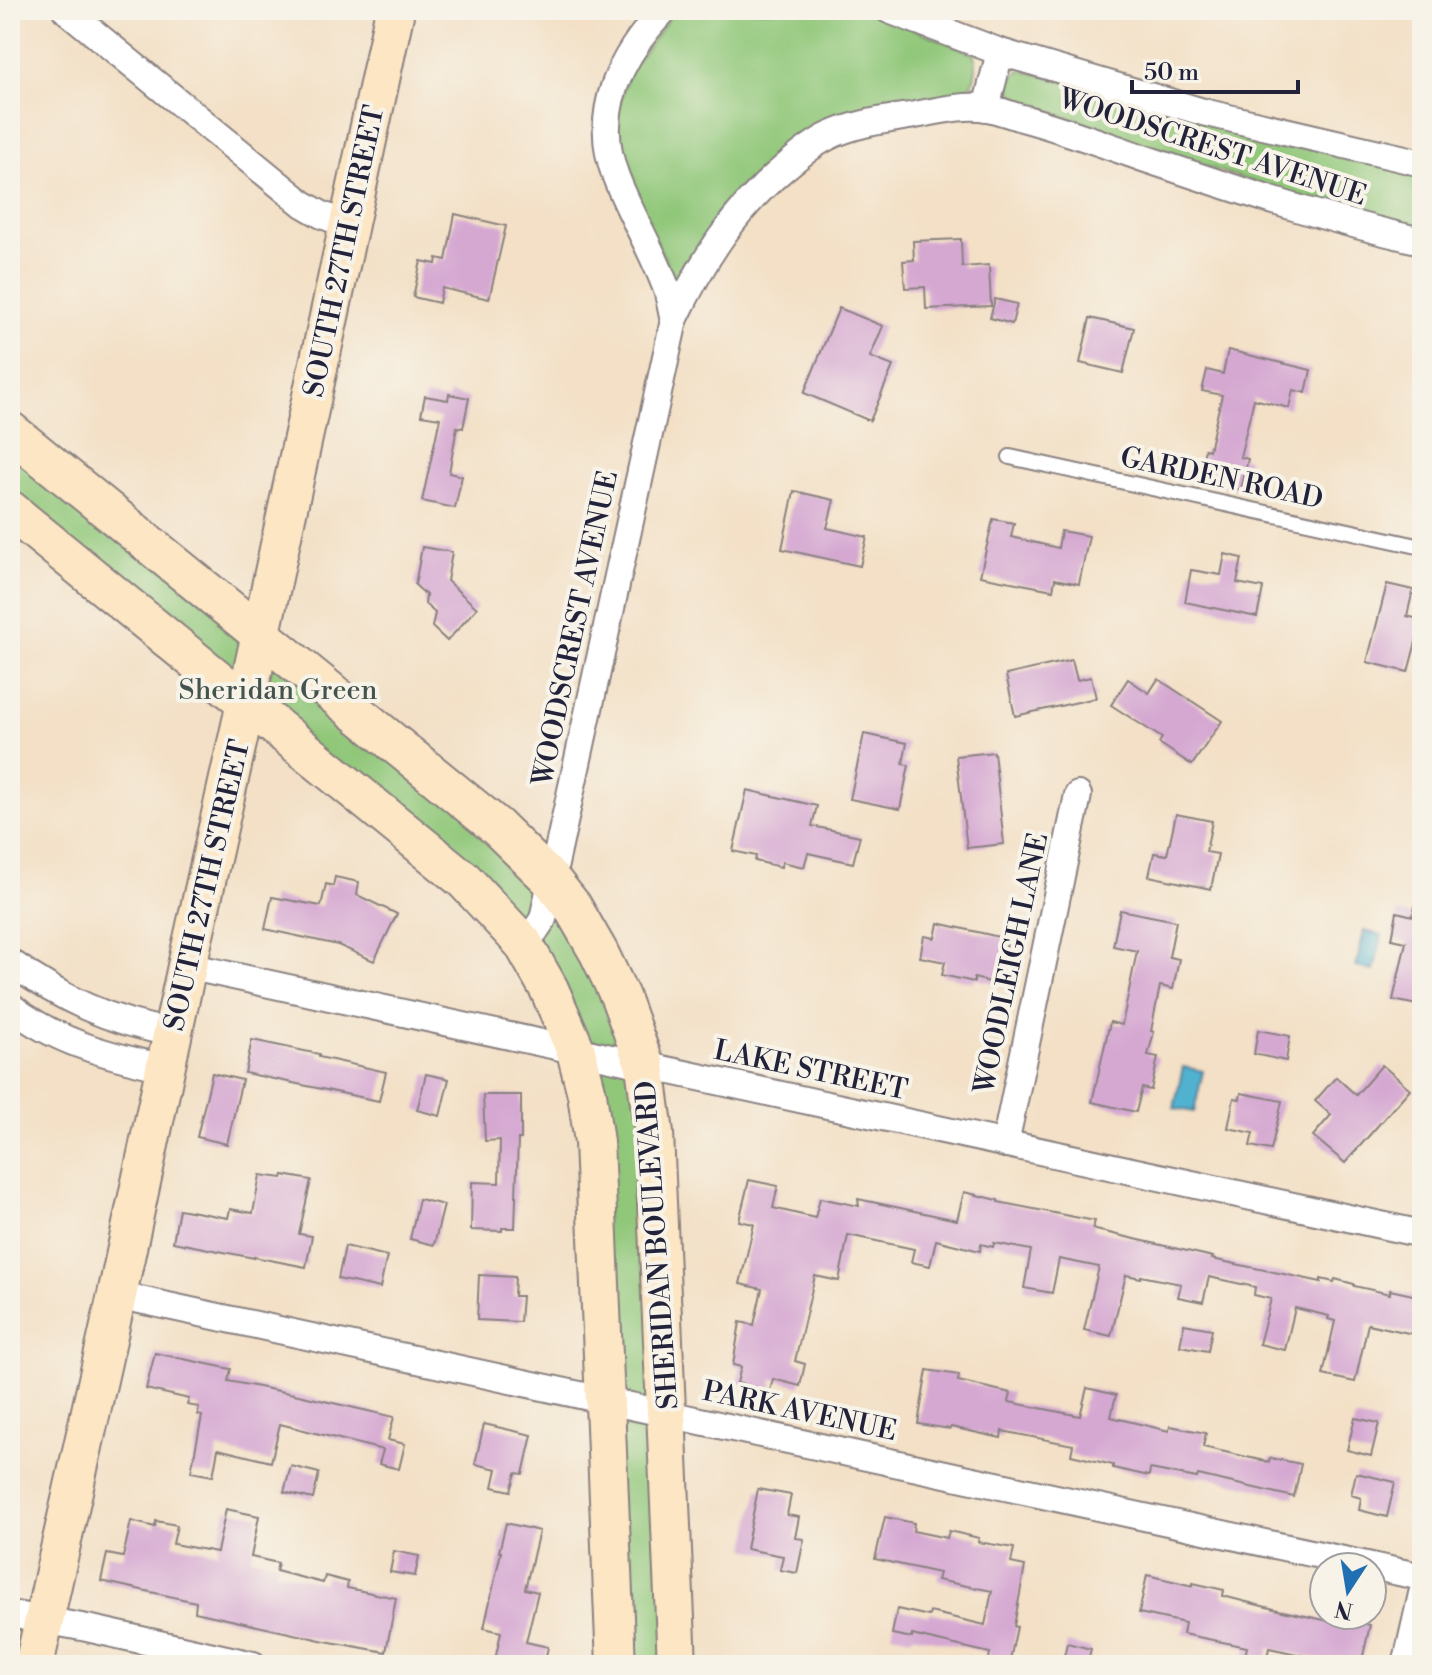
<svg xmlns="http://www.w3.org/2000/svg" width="1432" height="1675" viewBox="0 0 1432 1675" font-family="'Libre Bodoni',serif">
	<rect width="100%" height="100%" fill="#f7f3e8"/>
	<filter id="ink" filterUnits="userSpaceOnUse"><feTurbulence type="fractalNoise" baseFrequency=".0125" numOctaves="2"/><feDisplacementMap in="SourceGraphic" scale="16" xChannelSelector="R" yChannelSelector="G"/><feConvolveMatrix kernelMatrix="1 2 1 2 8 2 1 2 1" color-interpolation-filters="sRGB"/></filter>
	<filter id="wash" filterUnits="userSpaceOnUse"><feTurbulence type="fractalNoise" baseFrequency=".006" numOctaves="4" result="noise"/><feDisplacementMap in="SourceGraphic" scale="32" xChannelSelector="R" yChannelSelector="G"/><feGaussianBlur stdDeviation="1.8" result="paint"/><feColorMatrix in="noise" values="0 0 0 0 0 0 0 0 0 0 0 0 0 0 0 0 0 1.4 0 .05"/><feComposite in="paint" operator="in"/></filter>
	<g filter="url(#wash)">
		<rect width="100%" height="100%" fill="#f3e0c6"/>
		<!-- green -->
		<g fill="#90c779" stroke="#59745a" stroke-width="2">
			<polygon points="675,10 869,10 975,54 976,68 974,79 968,89 954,95 941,96 906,107 860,113 682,279 674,278 625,179 617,138 618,111 628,73"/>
			<path d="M1020,70L1422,172V236L1128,142L1032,103C1011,99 1001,86 1020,70Z"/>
			<polygon points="10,431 527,854 645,1066 677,1665 616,1665 594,1142 523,943 10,510"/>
		</g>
		<!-- water -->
		<g fill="#51b2d0" stroke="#3a6a86" stroke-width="2">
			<polygon points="1364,931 1382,935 1374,971 1356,967"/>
			<polygon points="1183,1067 1203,1071 1194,1112 1174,1108"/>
		</g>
		<g id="blocks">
			<!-- building -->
			<g fill="#d5a8d2">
				<polygon points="455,214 506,226 489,299 442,288 439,303 413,297 421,261 436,264 437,258 446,260"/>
				<polygon points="961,239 962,267 989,265 991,306 926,309 925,287 905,288 903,261 914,260 913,241"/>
				<polygon points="995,299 1017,304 1012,324 990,318"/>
				<polygon points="839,308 883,326 870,357 893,366 870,421 804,393"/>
				<polygon points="1090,318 1134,328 1123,373 1080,363"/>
				<polygon points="1228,350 1311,370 1306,393 1293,390 1289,408 1254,399 1240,457 1248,459 1241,490 1198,479 1205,449 1209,450 1222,395 1202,391 1207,370 1223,374"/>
				<polygon points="449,394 469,398 463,428 457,427 449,473 462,476 455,508 422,501 440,418 421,415 425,396 448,400"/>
				<polygon points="794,491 834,500 827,528 867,537 860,566 782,549"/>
				<polygon points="993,519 1014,523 1011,537 1058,548 1061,531 1089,536 1079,584 1055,579 1053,590 980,576"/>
				<polygon points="422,547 452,552 447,581 477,608 447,641 432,627 435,613 425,604 426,595 415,585"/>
				<polygon points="1225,554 1242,558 1237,583 1263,588 1257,617 1185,602 1191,570 1221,575"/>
				<polygon points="1387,584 1413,590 1407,616 1422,620 1422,639 1417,638 1408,672 1367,662"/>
				<polygon points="1072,660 1077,680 1091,677 1096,698 1015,716 1006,675"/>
				<polygon points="1128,679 1149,693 1158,679 1222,721 1192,765 1159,743 1162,738 1111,705"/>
				<polygon points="864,734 907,743 903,764 909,765 900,809 850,799"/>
				<polygon points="994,752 1004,844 967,848 956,756"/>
				<polygon points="747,790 817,806 812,826 860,836 853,863 808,853 804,867 782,862 781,867 755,861 756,856 733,851"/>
				<polygon points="1176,814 1212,821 1206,852 1218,854 1211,889 1149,876 1154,853 1167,855"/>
				<polygon points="335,877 359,882 357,895 397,914 374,961 338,945 265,929 272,897 321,906 326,884 333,886"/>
				<polygon points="1415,906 1422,906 1422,1006 1393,1000 1406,942 1392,939 1397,912 1413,916"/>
				<polygon points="1120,910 1176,921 1169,957 1179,959 1173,989 1160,986 1151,1031 1154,1032 1148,1055 1158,1057 1151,1090 1142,1088 1136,1112 1092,1102 1110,1022 1122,1025 1137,951 1113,946"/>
				<polygon points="938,923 1008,939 998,984 974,978 974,982 942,975 945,962 920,957 924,936 935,938"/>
				<polygon points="1258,1030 1290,1036 1286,1061 1254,1054"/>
				<polygon points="252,1040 319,1054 319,1057 386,1072 379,1101 245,1073"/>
				<polygon points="1382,1065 1410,1089 1345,1163 1313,1136 1331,1115 1315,1101 1336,1077 1356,1095"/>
				<polygon points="212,1073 242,1080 227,1144 197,1137"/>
				<polygon points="426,1074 449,1079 440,1116 417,1110"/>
				<polygon points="1241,1093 1282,1101 1271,1150 1250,1146 1253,1133 1228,1128 1234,1098 1240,1099"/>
				<polygon points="483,1095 521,1095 521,1139 518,1139 515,1228 502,1228 502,1231 471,1230 472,1182 499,1183 500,1140 485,1141"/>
				<polygon points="260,1175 282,1178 283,1175 311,1180 299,1234 312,1236 306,1267 254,1257 254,1258 173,1242 179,1209 228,1218 230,1209 253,1213"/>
				<polygon points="749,1180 778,1186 773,1208 815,1218 820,1198 859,1206 858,1199 957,1220 964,1192 998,1200 998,1202 1095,1221 1093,1228 1096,1230 1213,1257 1212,1259 1321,1282 1321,1279 1334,1282 1335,1279 1354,1284 1354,1286 1390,1294 1390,1290 1422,1297 1422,1336 1368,1324 1355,1382 1323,1375 1335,1321 1328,1319 1329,1316 1295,1308 1285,1350 1259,1344 1271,1299 1254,1295 1255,1287 1209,1277 1203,1302 1178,1297 1181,1284 1141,1276 1141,1278 1126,1275 1111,1336 1084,1330 1099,1267 1059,1259 1052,1293 1024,1288 1031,1250 994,1243 993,1247 981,1244 980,1251 936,1240 930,1266 911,1262 914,1249 848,1235 839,1281 815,1276 795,1361 805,1364 800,1386 773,1379 770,1391 737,1383 741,1367 733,1365 740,1322 754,1325 762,1289 740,1284 754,1224 739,1221"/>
				<polygon points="419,1199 444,1205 434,1245 410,1239"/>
				<polygon points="345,1246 387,1256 380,1288 338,1279"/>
				<polygon points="479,1275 515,1277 514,1296 522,1296 520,1322 477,1320"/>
				<polygon points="1184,1324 1212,1329 1208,1351 1180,1346"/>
				<polygon points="155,1353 231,1369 228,1381 294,1394 394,1417 388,1440 405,1444 399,1469 379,1464 383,1450 280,1424 271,1462 218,1449 213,1476 191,1472 202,1416 198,1415 199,1407 187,1405 189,1399 146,1389"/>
				<polygon points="927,1370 959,1375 958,1381 1011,1393 1009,1402 1080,1416 1087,1388 1116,1395 1111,1417 1169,1431 1170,1426 1206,1433 1203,1447 1269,1462 1270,1458 1301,1464 1294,1497 1198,1475 1197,1478 1150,1469 1149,1476 1113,1468 1113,1465 1071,1455 1073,1445 1002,1431 1001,1438 951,1427 950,1429 918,1424"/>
				<polygon points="1355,1418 1379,1423 1371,1456 1347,1450"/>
				<polygon points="484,1424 532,1435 523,1474 516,1473 511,1491 493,1487 497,1469 475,1464"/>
				<polygon points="291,1466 319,1473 313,1499 284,1492"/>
				<polygon points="1356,1473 1395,1482 1387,1517 1359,1510 1361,1498 1351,1495"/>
				<polygon points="758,1489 791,1495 787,1515 799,1517 795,1538 804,1539 797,1573 780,1570 783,1556 746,1549"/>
				<polygon points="226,1509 259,1516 251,1557 278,1563 276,1571 323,1583 325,1576 348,1582 347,1588 396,1598 386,1652 325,1641 195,1612 196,1602 101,1581 107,1554 123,1557 131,1521 155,1527 156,1521 177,1525 173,1544 217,1552"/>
				<polygon points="885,1517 914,1523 913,1531 947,1538 949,1531 979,1538 978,1542 1014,1548 1011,1563 1025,1566 1014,1626 1017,1627 1009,1665 988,1665 990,1653 912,1635 912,1638 892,1634 897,1609 929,1616 930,1612 985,1625 992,1591 937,1580 939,1573 875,1559"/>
				<polygon points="506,1523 539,1531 525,1589 538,1592 526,1642 548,1647 544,1665 494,1665 501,1632 484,1628 501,1552 499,1552"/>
				<polygon points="394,1551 419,1556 415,1576 390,1572"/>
				<polygon points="1147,1575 1193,1586 1193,1583 1224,1590 1223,1596 1278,1610 1338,1623 1339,1618 1370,1625 1361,1665 1328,1665 1329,1661 1269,1648 1265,1665 1243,1665 1247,1647 1183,1634 1185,1623 1139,1613"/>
				<polygon points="1067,1643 1091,1649 1087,1665 1062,1665"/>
			</g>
		</g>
	</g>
	<g filter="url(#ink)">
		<use href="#blocks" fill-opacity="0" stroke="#8a8180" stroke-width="2"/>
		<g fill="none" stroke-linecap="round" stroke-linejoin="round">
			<defs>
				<polyline id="service" points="1010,457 1422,547"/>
				<g id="minor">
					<polyline points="66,10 303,204 322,215 349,225"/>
					<path d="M664,10C620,56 591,113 616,177C631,216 653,251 667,290C670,299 671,310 674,320"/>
					<polyline points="889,10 1000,52 1203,112 1422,163"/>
					<polyline points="986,108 1000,52"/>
					<path d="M523,943L535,931L543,919L674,320C701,263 734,210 783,169C796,158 811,145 827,137C855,123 885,120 915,115C938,111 964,104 987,108C999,110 1011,115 1022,118C1063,129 1103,144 1143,158C1235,189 1327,220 1422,241"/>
					<path d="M10,962C63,1000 109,1021 173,1033"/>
					<polyline points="187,966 1422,1234"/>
					<path d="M10,1006C55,1042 110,1056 165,1068"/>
					<polyline points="1005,1144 1078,795"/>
					<polyline points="117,1295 1422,1577"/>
					<polyline points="10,1614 87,1628 253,1665"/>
					<polyline points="1406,1665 1422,1594"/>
				</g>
				<g id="secondary">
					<polyline points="10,431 497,827 552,881 572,906 599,953 620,997 645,1066 654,1133 677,1665"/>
					<polyline points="10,510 464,880 523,943 549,989 576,1051 587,1094 594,1142 616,1665"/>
					<polyline points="34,1665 117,1295 187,966 246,703 395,10"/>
				</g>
			</defs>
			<!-- service casing -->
			<use href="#service" stroke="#8a8180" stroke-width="18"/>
			<!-- minor casing -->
			<use href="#minor" stroke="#8a8180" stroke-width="30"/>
			<!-- secondary casing -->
			<use href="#secondary" stroke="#8a8180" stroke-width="42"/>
			<!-- service -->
			<use href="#service" stroke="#fff" stroke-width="14"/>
			<!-- minor -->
			<use href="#minor" stroke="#fff" stroke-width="26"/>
			<!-- secondary -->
			<use href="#secondary" stroke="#fce6c4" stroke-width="38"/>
		</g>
	</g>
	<g text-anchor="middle" stroke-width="8" stroke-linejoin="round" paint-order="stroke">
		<!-- street labels -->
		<g font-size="28" fill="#22223b" stroke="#f7f3e8">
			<text transform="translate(1213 146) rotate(18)" y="10">WOODSCREST AVENUE</text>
			<text transform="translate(343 251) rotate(-78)" y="10">SOUTH 27TH STREET</text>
			<text transform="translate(1222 477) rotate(12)" y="10">GARDEN ROAD</text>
			<text transform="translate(574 628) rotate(-78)" y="10">WOODSCREST AVENUE</text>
			<text transform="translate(206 885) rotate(-77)" y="10">SOUTH 27TH STREET</text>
			<text transform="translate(1010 963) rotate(-78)" y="10">WOODLEIGH LANE</text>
			<text transform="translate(811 1069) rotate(12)" y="10">LAKE STREET</text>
			<text transform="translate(656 1245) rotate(-94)" y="10">SHERIDAN BOULEVARD</text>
			<text transform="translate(800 1410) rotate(12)" y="10">PARK AVENUE</text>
		</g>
		<!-- park labels -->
		<g font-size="28" fill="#43544e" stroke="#f7f3e8">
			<text x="278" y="699">Sheridan Green</text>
		</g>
	</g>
	<!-- margin -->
	<rect width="1432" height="1675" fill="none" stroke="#f7f3e8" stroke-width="40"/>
	<!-- north arrow -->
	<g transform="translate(1348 1591) rotate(192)"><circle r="38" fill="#f7f3e8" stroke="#a29fa3" stroke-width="2"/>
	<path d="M0-6L14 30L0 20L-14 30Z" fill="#1f6fb2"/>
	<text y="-12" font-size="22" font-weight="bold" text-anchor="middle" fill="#22223b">N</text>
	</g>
	<!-- scale -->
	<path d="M1132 80v12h166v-12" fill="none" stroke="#22223b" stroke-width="4"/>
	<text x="1144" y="80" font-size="24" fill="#22223b" stroke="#f7f3e8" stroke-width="6" paint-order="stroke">50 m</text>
</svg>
